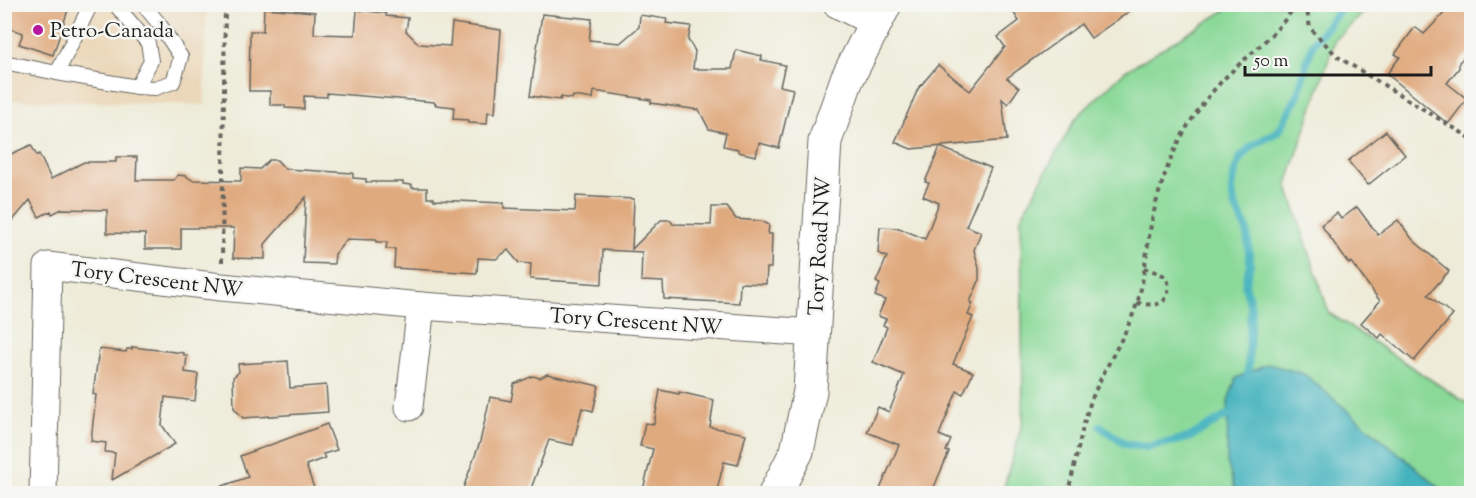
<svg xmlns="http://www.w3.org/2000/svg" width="1476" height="498" viewBox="0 0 1476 498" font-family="'Sorts Mill Goudy',serif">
	<rect width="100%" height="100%" fill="#f6f6f2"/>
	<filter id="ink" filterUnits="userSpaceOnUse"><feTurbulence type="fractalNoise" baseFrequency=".0167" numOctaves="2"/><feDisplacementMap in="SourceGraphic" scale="12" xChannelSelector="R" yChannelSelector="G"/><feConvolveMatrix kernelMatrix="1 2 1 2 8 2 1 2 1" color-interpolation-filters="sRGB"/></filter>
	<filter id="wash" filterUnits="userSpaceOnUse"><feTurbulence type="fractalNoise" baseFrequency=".008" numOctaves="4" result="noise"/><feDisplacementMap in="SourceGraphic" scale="24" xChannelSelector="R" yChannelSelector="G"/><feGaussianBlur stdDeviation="1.35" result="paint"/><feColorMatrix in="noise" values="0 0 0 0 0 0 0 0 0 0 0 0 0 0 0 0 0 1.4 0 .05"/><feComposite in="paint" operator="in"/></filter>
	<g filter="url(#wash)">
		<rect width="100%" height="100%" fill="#eeecd9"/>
		<!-- built -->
		<polygon fill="#ebd8ba" points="5,5 206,5 205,105 5,100"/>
		<!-- green -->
		<polygon fill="#8ad998" stroke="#537a5a" stroke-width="1.5" points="1234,5 1372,5 1335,40 1287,184 1329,313 1471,406 1471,493 1002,494 1023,421 1021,217 1075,119 1125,71"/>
		<!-- water -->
		<polygon fill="#44b3be" stroke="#30686d" stroke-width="1.5" points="1268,364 1304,374 1446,493 1236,493 1227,462 1228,401 1236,378"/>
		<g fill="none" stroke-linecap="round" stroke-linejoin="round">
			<!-- stream -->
			<g stroke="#44b3be" stroke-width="8">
				<polyline points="1248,373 1251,308 1245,284 1250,264 1247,230 1234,204 1232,188 1235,171 1241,157 1252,146 1279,131 1298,95 1307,61 1313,44 1344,4"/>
				<polyline points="1100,426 1125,444 1147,447 1188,438 1228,415"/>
			</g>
		</g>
		<g id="blocks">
			<!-- building -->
			<g fill="#e0aa7f">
				<polygon points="4,4 70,4 53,55 19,44 23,33 4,27"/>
				<polygon points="1008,4 1140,4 1091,38 1081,24 1007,78 1019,88 1008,104 1002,99 1007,140 911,149 895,142 918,89 938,65 970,91 1005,47 998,37 1019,21"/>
				<polygon points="1453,4 1472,4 1472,50 1459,62 1459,68 1447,83 1467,99 1448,124 1387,74 1400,57 1395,54 1415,27 1424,34"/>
				<polygon points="264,8 315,12 314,34 355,35 357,10 386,13 386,16 408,18 406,31 419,44 450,46 452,23 501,30 495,113 488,112 487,124 468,123 468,120 453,119 454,107 436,105 434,102 327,93 327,97 304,96 304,109 285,108 285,105 270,105 270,91 249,91 250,31 263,31"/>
				<polygon points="542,14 592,19 589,40 620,43 639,27 640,15 667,19 666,23 691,26 688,40 695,51 693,69 732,69 736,50 762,56 761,60 785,65 780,86 793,89 779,148 759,143 756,156 738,152 738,149 723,146 726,133 709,129 699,110 651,103 651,100 594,91 593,99 573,96 572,99 561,97 560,100 530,96"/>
				<polygon points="1386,131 1405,155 1368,185 1348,161"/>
				<polygon points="31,145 37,156 39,154 51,179 84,162 116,162 116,157 137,157 136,180 174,180 178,175 186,176 192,180 241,181 241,168 260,169 269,160 277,160 285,169 353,173 353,178 366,179 366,182 403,182 403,184 412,185 412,188 427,188 427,198 434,198 434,200 504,203 504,208 575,211 576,196 634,199 632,249 661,220 670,220 673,224 711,225 712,207 727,207 736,219 762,221 769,225 768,234 772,234 771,268 767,268 766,284 740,283 739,303 664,299 663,282 641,281 642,252 603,250 602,284 530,279 531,264 519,263 508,250 496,259 478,258 477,273 394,268 395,249 386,249 387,242 376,242 376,240 347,239 335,254 334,264 303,263 306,197 265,244 265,259 233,258 234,228 181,228 181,249 145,249 145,234 107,233 107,210 62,209 52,214 51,211 39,217 30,200 4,231 4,157"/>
				<polygon points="940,147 991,168 966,226 981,232 974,250 979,268 979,281 970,302 973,303 968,315 973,317 953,364 973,372 963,394 957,391 939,435 951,440 946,451 949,452 931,494 878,494 899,445 867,432 878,407 889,412 904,375 873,362 887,327 883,325 886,319 878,316 885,300 875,296 880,284 876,282 887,257 878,253 880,227 899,228 925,239 939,203 923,196 929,183 925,182"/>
				<polygon points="1357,207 1378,235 1398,220 1413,240 1449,271 1428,295 1453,315 1414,361 1382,334 1379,338 1361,323 1380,301 1351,262 1349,264 1321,225 1337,213 1341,219"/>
				<polygon points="132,347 184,353 184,355 187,356 185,372 198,374 195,401 165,397 162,425 175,444 112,480 115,453 105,452 106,443 91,441 96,395 93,394 99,349 126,352 127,349 132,349"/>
				<polygon points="288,361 290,388 326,385 328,412 243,418 234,408 233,377 239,372 238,364"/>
				<polygon points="547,374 599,386 593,411 582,408 573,445 549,440 529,494 461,494 480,442 490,397 511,401 514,384 533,376 540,378"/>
				<polygon points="660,390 679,394 679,392 714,400 710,427 746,434 738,465 724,462 716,494 642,494 653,449 640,446 645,423 654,424"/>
				<polygon points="327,424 337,450 323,454 325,458 306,465 316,494 211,494 211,490 248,477 240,456"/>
			</g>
		</g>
	</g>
	<g filter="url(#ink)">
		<use href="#blocks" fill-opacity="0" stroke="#66655e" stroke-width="1.5"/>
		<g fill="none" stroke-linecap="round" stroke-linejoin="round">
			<defs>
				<g id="service">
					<polyline points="115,4 148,43 151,61 137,87"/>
					<polyline points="4,62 57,73 91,4"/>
					<polyline points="57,73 137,87 155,88 173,82 181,57 160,25 143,4"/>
				</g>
				<g id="minor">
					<polyline points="837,4 874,23"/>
					<polyline points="409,407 421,306"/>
					<polyline points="43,494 48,266 221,287 421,306 814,333"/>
				</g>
				<polyline id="tertiary" points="775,494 797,451 810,391 825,141 847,79 885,4"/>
			</defs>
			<!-- service casing -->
			<use href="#service" stroke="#66655e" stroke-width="16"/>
			<!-- minor casing -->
			<use href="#minor" stroke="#66655e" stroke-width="29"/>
			<!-- tertiary casing -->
			<use href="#tertiary" stroke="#66655e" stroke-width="35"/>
			<!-- path -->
			<g stroke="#66655e" stroke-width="4" stroke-dasharray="4.5 4.5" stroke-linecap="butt">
				<polyline points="1306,4 1310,28 1338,57 1472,139"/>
				<polyline points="222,262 225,4"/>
				<path d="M1137,303C1149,305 1165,308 1168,292C1169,287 1169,282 1166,278C1161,272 1151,271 1144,268"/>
				<polyline points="1068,491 1080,494"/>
				<path d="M1067,494C1077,462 1080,428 1093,396C1107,362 1131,329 1140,293C1145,271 1147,247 1151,225C1158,191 1169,157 1187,127C1199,108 1214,88 1230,73C1253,51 1279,32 1296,4"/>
			</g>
			<!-- service -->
			<use href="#service" stroke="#fff" stroke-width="14"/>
			<!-- minor -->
			<use href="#minor" stroke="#fff" stroke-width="27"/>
			<!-- tertiary -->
			<use href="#tertiary" stroke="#fff" stroke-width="33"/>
		</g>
	</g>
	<!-- markers -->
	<circle fill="#b5179e" stroke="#f6f6f2" stroke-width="2" cx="38" cy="30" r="6"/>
	<g text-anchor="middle" stroke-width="5" stroke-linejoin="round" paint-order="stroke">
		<!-- poi labels -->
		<g font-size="21" fill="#1c1c1c" stroke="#f6f6f2" text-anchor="start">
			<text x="50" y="37">Petro-Canada</text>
		</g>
		<!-- street labels -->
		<g font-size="21" fill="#1c1c1c" stroke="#f6f6f2">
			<text transform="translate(819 246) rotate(-87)" y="7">Tory Road NW</text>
			<text transform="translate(157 279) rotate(7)" y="7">Tory Crescent NW</text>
			<text transform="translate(636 321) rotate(4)" y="7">Tory Crescent NW</text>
		</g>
	</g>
	<!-- margin -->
	<rect width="1476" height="498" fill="none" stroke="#f6f6f2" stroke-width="24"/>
	<!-- scale -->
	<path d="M1245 66v9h186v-9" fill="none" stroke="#1c1c1c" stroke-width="3"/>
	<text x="1254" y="66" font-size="18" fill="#1c1c1c" stroke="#f6f6f2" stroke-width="4.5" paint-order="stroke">50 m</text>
</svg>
